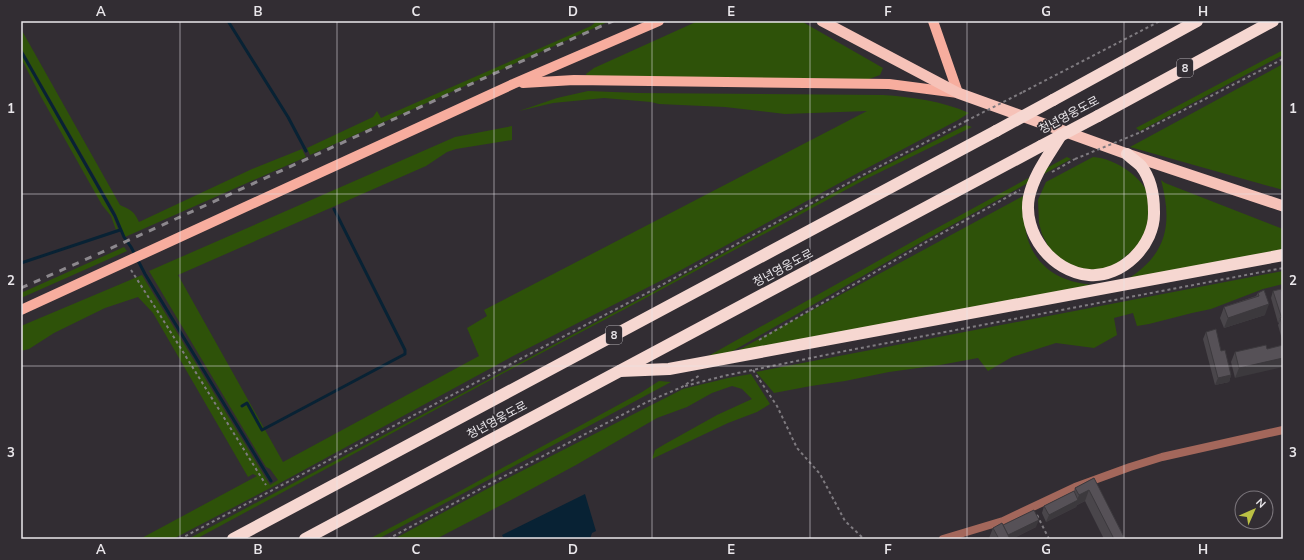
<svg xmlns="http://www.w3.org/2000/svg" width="1304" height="560" viewBox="0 0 1304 560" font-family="Mulish,'Noto Sans KR',sans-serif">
	<rect width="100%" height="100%" fill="#322d33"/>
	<!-- green -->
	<g fill="#2e5209">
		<polygon points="597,21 610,21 310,155 307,148 373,117 377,111 381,118 591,26"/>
		<polygon points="698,21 801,21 883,68 880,75 869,79 587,77 586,74 594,68"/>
		<path d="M21,29L120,205C131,210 134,211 139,222L252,169L302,149L306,157L125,237L115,212L21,48Z"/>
		<polygon points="1283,50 1283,55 1140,131 1136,128"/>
		<polygon points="21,53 113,216 118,229 116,230 111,216 102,205 40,95 21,58"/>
		<polygon points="1283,64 1283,190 1130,147"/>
		<path d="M588,91L638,93L883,95C912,97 942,101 969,113L958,120L856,174L672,275L515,355L280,483L173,539H140L257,476L253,474L248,477L153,313L138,297L105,308L54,333L29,349L21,351V326L142,275L270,485L278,480L270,469L266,467L149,271L455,137L512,126V140L456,149L447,152L426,166L178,275L283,462L479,356L467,328L487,316L484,310L867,111L785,114L725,107L659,104L651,102L604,98L553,103L519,111L557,98Z"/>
		<polygon points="966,125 972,127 864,180 642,300 498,376 196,539 188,539 651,293 863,177"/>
		<polygon points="1067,157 1071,159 925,240 712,363 703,359 926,234"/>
		<path d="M1093,157C1115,158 1147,179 1151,202C1152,208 1145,234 1143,242L1110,269L1077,270L1056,257L1048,246L1042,234L1039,223L1038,200L1046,182Z"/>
		<path d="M1161,180L1165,183L1283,229V251L1126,280C1167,255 1173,224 1161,180Z"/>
		<path d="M1025,195C1025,205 1024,216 1025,226C1030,265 1059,283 1095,285L733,353Z"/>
		<polygon points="124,247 127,251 21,298 21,293"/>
		<polygon points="1283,271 1283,284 1263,289 1211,309 1192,313 1149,324 1137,326 1133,313 1114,318 1117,335 1094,348 1056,343 1012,357 988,371 978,358 940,365 889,372 845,381 811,386 774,393 756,372"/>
		<polygon points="751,374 770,404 757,412 728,423 652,459 655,450 665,444 717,415 752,399 742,389 732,386 712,393 687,407 657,418 576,465 511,500 436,539 394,539 498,483 683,389 728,378"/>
		<polygon points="659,381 671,382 378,539 369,539 451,496 642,392"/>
	</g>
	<!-- water -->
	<polygon fill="#082234" points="585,494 596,531 592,533 590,539 504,539 502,535"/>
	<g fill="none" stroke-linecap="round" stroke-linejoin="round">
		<!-- stream -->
		<g stroke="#082234" stroke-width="3">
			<polyline points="228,21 288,117 306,151"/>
			<polyline points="21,51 115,216 124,237 131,247 145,274 271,481"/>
			<polyline points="21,263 120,230"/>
			<polyline points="242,406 247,403 262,430 405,354 405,350 334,209"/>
		</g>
		<!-- path -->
		<g stroke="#7f7b80" stroke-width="2" stroke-dasharray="3 3" stroke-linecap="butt">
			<polyline points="1023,92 1160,21"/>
			<polyline points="1141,132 1283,59"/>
			<polyline points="1052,172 1075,159"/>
			<polyline points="131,270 160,315 266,485"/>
			<polyline points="759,340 928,241 1020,190"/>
			<polyline points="753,370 777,406 797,448 820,474 845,521 864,539"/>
			<polyline points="685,386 728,375 845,351 1283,268"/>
			<polyline points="1037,515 1049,539"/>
			<polyline points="180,539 520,359 647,293 861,176 966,121"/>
			<polyline points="388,539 493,482 647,402 682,387 700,375"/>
		</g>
		<!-- minor -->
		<polyline stroke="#a3675b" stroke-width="8" points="943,539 1003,521 1075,487 1130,467 1162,457 1283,430"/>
		<!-- primary -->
		<g stroke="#f7ad9e" stroke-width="10">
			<polyline points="523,83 574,80 889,84 958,93 933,21"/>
			<polyline points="21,310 513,84 659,21"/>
		</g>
		<!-- trunk -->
		<polyline stroke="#f6c2b8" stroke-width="11" points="822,21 958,93 1127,154 1283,206"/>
		<!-- motorway -->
		<g stroke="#f6d7d1" stroke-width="12">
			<polyline points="1053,100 1197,21"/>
			<polyline points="1098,116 1273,21"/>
			<path d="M1061,135C1049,155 1034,174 1029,197C1022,233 1052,272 1089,275C1122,278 1155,245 1154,212C1154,197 1151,179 1141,166C1137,162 1131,158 1127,154"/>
			<polyline points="620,371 669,369 1283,255"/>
			<polyline points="233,539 996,131"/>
			<polyline points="305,539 1041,146"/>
		</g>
		<!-- rail -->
		<path stroke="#8c888d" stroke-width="3" stroke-dasharray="7 7" stroke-linecap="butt" d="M21,288C220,201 415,107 613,21"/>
		<!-- path-bridge -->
		<g stroke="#7f7b80" stroke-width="2" stroke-dasharray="3 3" stroke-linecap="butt">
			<polyline points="966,121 1023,92"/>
			<polyline points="1075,159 1141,132"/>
		</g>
		<!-- motorway-bridge -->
		<g stroke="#f6d7d1" stroke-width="12">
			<polyline points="996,131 1053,100"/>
			<polyline points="1041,146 1098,116"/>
		</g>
	</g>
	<!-- wall -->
	<g fill="#4a464b">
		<polygon points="1273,291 1283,294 1283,343 1278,325 1279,323 1278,323 1271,298"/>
		<polygon points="1258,293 1265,315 1224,328 1220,318 1224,307 1256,296"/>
		<polygon points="1206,332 1221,351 1231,375 1229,382 1215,385 1203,339"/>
		<polygon points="1267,349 1235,378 1231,362 1235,352"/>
		<polygon points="1094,478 1125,539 1104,539 1085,501 1077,505 1076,507 1046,522 1042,513 1044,506 1074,491 1075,488"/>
		<polygon points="1003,525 1036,527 1012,539 990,539 989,538 993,528"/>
	</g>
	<!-- shaded-wall -->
	<g fill="#3c393d">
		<polygon points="1269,304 1265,315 1224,328 1228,318"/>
		<polygon points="1283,315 1283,321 1280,318 1279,323 1278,323 1281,316"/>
		<polygon points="1283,358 1283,367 1235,378 1239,368"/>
		<polygon points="1231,375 1229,382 1215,385 1218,378"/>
		<polygon points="1089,490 1085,501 1077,505 1076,507 1046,522 1049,515 1077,500 1079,495"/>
		<polygon points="1039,520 1036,527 1012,539 1005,539 1006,536"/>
	</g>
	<!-- building -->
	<g fill="#565157" stroke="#3c393d">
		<polygon points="1281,289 1283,294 1283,315 1281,316 1273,291"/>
		<polygon points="1264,290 1269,304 1228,318 1224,307 1259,296 1258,293"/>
		<polygon points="1283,317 1283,327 1280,318"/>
		<polygon points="1216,329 1221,351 1225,350 1231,375 1218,378 1206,332"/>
		<polygon points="1266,345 1267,349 1283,345 1283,358 1239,368 1235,352"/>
		<polygon points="1094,478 1125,539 1114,539 1089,490 1079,495 1075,488"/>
		<polygon points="1074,491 1078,500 1049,515 1044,506"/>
		<polygon points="1034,510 1039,520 1008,535 1003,525"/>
		<polygon points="1002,523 1010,539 999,539 993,528"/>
	</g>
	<!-- grid -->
	<path fill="none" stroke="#eae7eb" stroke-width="1" stroke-opacity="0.55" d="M180,21V539M337,21V539M494,21V539M652,21V539M810,21V539M967,21V539M1124,21V539M21,194H1283M21,366H1283"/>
	<g text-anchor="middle" stroke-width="3.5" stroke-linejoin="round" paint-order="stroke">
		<!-- shield labels -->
		<g fill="#322d33" stroke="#b3afb4" stroke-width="1">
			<rect x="1177" y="59" width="16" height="18" rx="3"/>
			<rect x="606" y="326" width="16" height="18" rx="3"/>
		</g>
		<g font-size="11" font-weight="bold" fill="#eae7eb">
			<text x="1185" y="72">8</text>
			<text x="614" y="339">8</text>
		</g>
		<!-- street labels -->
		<g font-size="12" fill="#eae7eb" stroke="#322d33">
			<text transform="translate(1069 115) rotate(-28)" y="4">청년영웅도로</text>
			<text transform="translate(783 268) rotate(-28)" y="4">청년영웅도로</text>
			<text transform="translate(497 420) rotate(-28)" y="4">청년영웅도로</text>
		</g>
	</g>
	<!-- border -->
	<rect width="1304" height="560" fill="none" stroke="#322d33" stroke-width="44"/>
	<!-- north arrow -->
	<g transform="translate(1254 510) rotate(45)"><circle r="19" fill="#322d33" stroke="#7c777d"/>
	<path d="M0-3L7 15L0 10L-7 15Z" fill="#bbc044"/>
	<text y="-6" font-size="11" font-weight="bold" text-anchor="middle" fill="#eae7eb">N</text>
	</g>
	<rect x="22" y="22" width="1260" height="516" fill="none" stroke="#eae7eb" stroke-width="1.5"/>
	<g font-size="13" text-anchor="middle" font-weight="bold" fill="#eae7eb">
		<text x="101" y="16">A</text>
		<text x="258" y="16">B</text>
		<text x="416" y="16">C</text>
		<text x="573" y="16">D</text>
		<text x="731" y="16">E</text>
		<text x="888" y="16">F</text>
		<text x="1046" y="16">G</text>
		<text x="1203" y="16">H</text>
		<text x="11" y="113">1</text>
		<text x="1293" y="113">1</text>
		<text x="11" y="285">2</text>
		<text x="1293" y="285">2</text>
		<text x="11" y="457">3</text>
		<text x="1293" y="457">3</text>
		<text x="101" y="554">A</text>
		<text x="258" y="554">B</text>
		<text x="416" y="554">C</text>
		<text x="573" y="554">D</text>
		<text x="731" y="554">E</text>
		<text x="888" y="554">F</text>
		<text x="1046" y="554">G</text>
		<text x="1203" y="554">H</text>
	</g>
</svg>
